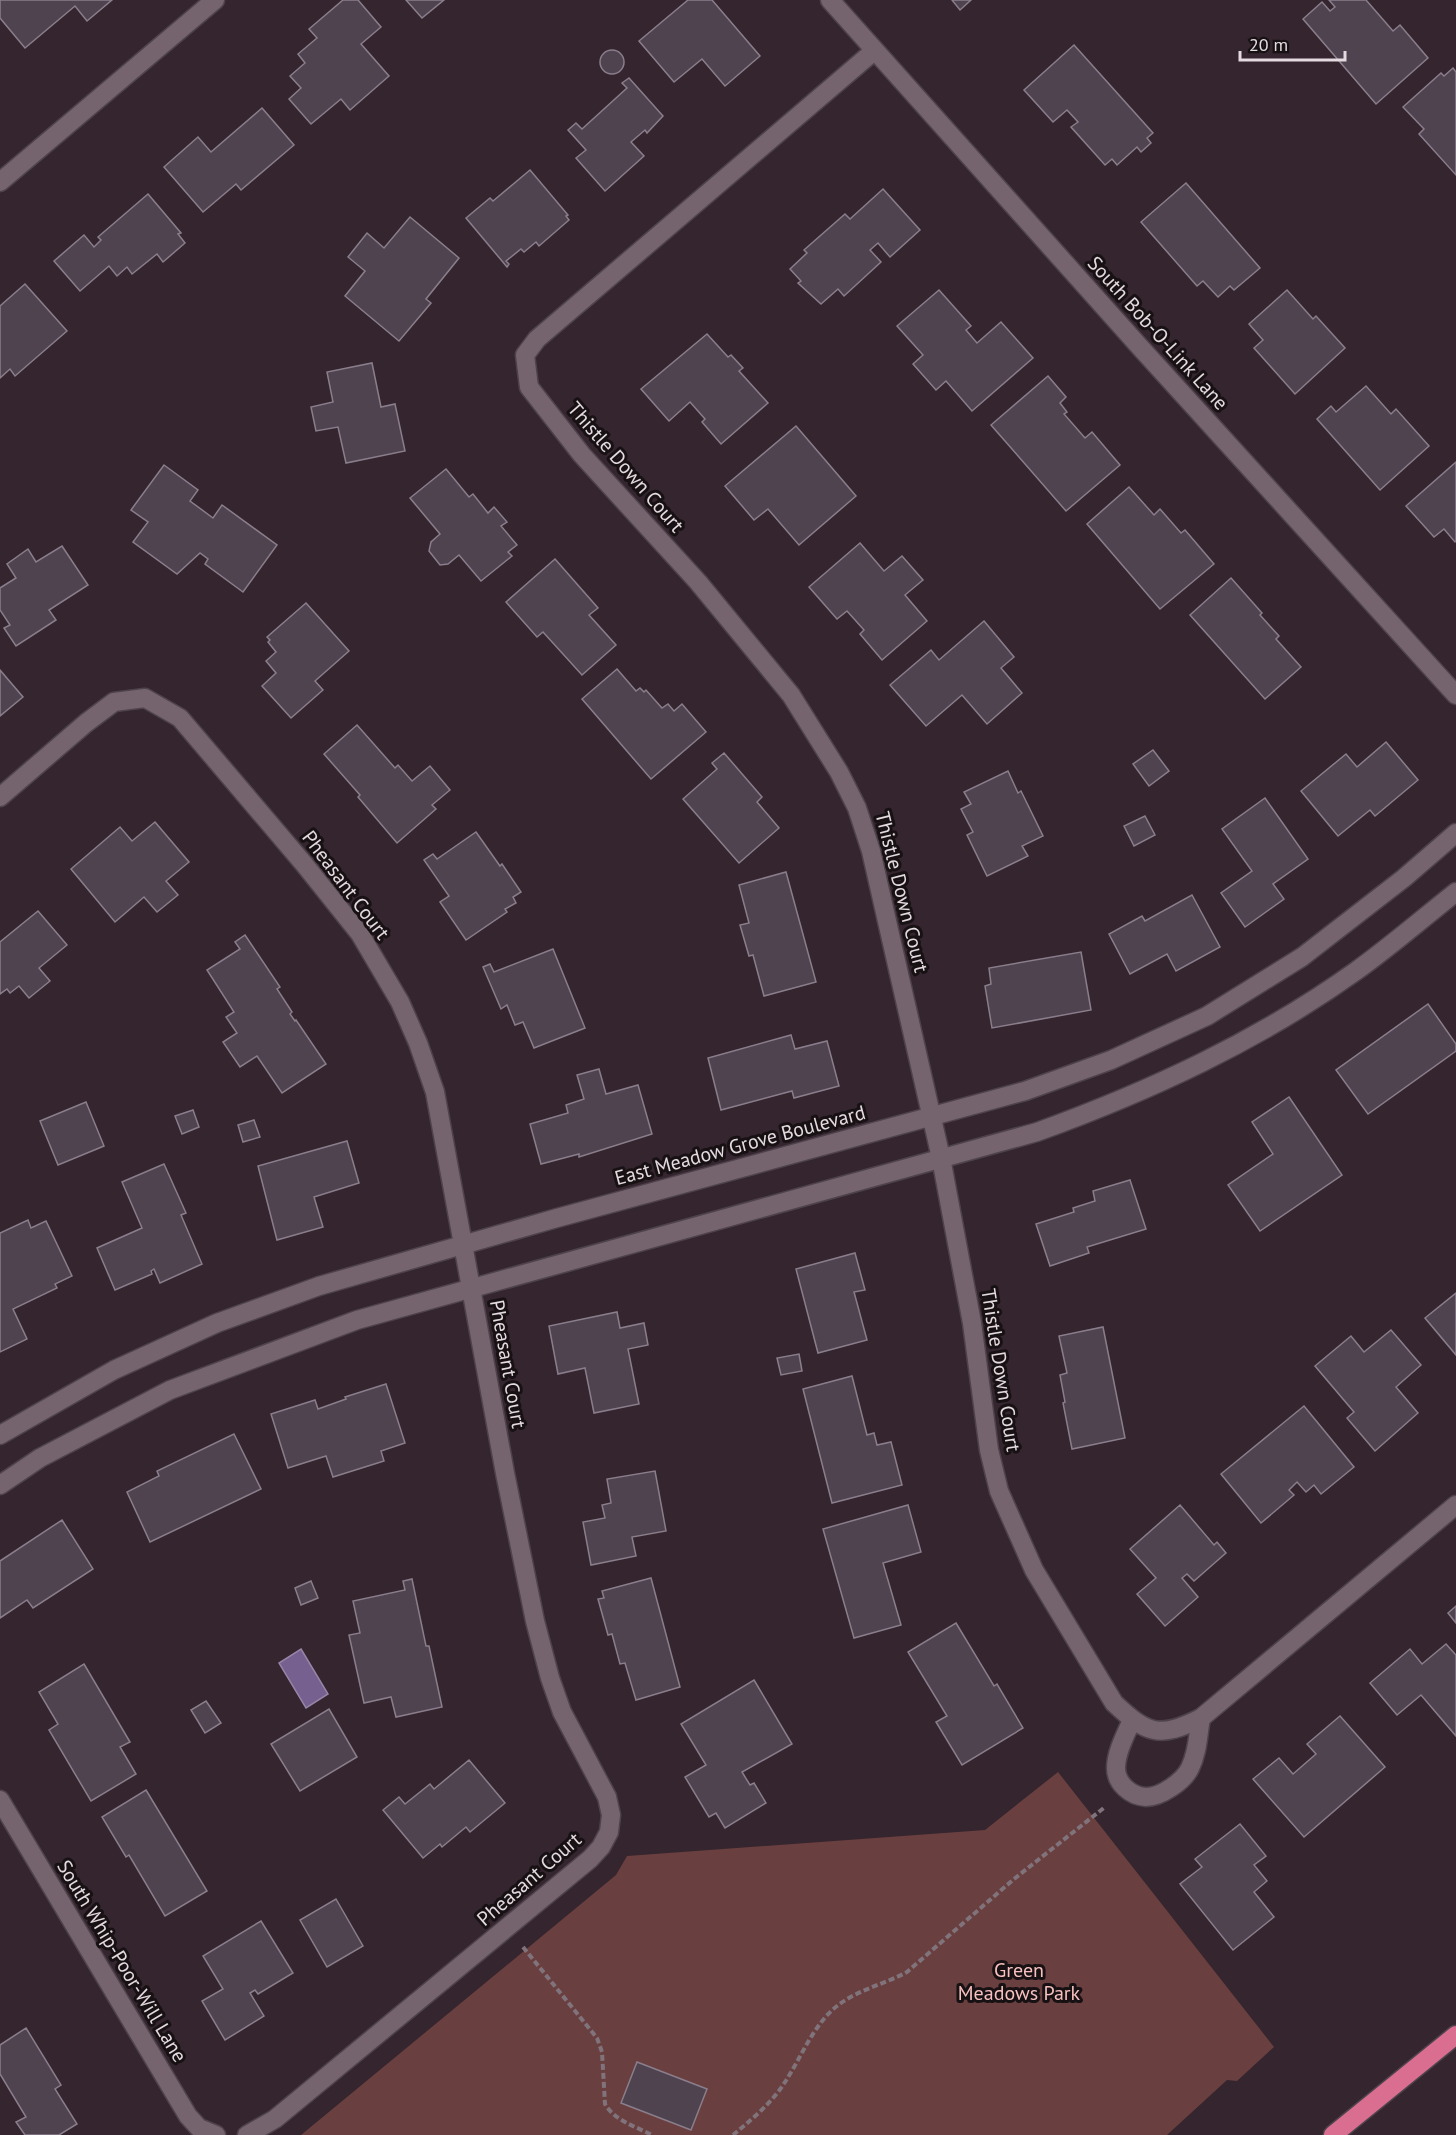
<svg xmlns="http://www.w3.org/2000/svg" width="1456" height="2135" viewBox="0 0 1456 2135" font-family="'PT Sans',sans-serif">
	<rect width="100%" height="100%" fill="#34252e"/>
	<!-- green -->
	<polygon fill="#6a3f3f" points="1058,1772 1274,2047 1237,2081 1227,2080 1167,2135 301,2135 616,1875 627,1856 985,1830"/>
	<!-- water -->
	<polygon fill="#75608f" stroke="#9685a7" stroke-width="1.5" points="301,1649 328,1694 306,1708 279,1663"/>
	<!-- building -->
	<g fill="#4f4350" stroke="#8b7e8c" stroke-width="1.5">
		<polygon points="0,0 112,0 87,21 75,6 25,48 0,18"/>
		<polygon points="343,0 358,0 381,27 361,44 389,76 350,110 341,99 311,124 289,99 301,88 290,76 305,63 298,54 317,38 309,29"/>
		<polygon points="406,0 444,0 422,18"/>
		<polygon points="688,0 712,0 760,56 725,86 702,59 674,82 639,41"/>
		<polygon points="952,0 971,0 960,10"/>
		<polygon points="1329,0 1366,0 1393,31 1400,25 1428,58 1376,104 1303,19 1322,2 1330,11 1335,7"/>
		<polygon points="1074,45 1153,133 1147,138 1151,143 1141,152 1137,147 1117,165 1112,159 1105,165 1071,127 1078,122 1067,110 1053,122 1024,90"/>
		<circle cx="612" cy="62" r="12"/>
		<polygon points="1453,68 1456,72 1456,175 1419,134 1424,129 1403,107 1441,73 1444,76"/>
		<polygon points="629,78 663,116 647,133 645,130 631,142 644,156 605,191 576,158 586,150 568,130 576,123 582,129 627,88 622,83"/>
		<polygon points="262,108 294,145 241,190 236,184 203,212 164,167 198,137 211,152"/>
		<polygon points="530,170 568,215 566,216 569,220 539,246 536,242 524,252 521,249 506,261 509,264 507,267 466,218 490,198 493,201"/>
		<polygon points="1186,183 1260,268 1234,290 1230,286 1218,297 1203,281 1197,286 1141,222"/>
		<polygon points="883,189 920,230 890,257 878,243 870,250 881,262 844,296 838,289 821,304 798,283 801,281 790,269 807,253 804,250 845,214 850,219"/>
		<polygon points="148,194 181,233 178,234 185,243 163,262 157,254 132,274 127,267 117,276 109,266 80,291 54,261 84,235 94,247 101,240 98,237"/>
		<polygon points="410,217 459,258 426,299 431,303 399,341 345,296 365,271 348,257 367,233 384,248"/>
		<polygon points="25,284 67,331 15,376 10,369 0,378 0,306"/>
		<polygon points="939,290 971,326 966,330 977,343 1001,322 1033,358 972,411 946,381 936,390 913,364 923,355 897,326"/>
		<polygon points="1287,290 1313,319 1316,316 1345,348 1295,394 1254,348 1263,340 1249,324"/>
		<polygon points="707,334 728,357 731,355 743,368 739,371 768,403 721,444 702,422 705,419 690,402 669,421 641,389"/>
		<polygon points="372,363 381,407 395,404 405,451 346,463 338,427 316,431 311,407 333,402 327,372"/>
		<polygon points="1048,376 1066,397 1060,403 1067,412 1064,414 1085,438 1092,432 1120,465 1066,511 991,425"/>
		<polygon points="1366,386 1391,414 1396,409 1429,446 1380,490 1317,419 1331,406 1336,412"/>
		<polygon points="796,426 856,496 799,545 768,509 754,520 725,486"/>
		<polygon points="1456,462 1456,541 1455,542 1444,529 1434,537 1406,506"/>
		<polygon points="164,465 198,490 190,501 213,518 222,505 277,545 243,592 205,564 208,559 200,553 177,574 133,542 148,522 131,510"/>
		<polygon points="446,469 469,497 473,494 488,513 494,507 507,522 501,526 517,545 508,552 512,556 481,581 459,555 448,564 440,565 429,551 431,542 440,534 410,498"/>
		<polygon points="1129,487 1154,515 1160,509 1181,533 1185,530 1214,564 1160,609 1087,524"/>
		<polygon points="860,543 884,571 902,556 923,580 905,595 927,621 882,660 860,634 864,630 847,611 837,619 809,587"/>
		<polygon points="62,546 88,585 49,610 56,620 16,646 4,628 10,625 0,610 0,588 16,578 7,564 28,549 36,562"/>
		<polygon points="555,559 598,608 589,615 616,645 582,675 543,632 537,637 506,602"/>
		<polygon points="1231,578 1262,613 1260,615 1279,636 1276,639 1301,667 1265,699 1190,615"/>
		<polygon points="306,603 349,651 315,681 323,690 291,718 262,686 276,673 266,661 276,652 268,642 270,640 267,637"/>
		<polygon points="984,621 1014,657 1001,668 1022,693 987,724 962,695 926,726 890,685 931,650 939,660"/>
		<polygon points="617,669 636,691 640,688 644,692 646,690 662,708 668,704 674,711 682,704 706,732 651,779 582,699"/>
		<polygon points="0,670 23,697 0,716"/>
		<polygon points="357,725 395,768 398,765 412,781 430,766 450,790 432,805 436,809 397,843 358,797 360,795 324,754"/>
		<polygon points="1386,742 1418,780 1375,816 1370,810 1338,836 1301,791 1346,754 1357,767"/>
		<polygon points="1153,750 1169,771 1149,786 1133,764"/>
		<polygon points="724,753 762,797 757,802 779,828 739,863 683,799 717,769 712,763"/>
		<polygon points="1008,771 1018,793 1021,791 1043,836 1022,846 1028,856 987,876 967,835 973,832 961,809 971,804 964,792"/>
		<polygon points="1265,798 1308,859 1273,884 1284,899 1245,927 1221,893 1252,871 1222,829"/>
		<polygon points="1145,816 1155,835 1134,846 1124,826"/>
		<polygon points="155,822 189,862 166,881 178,895 157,912 144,897 115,922 71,869 120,827 132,841"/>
		<polygon points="476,832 500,866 502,864 521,892 513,897 516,903 505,909 507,912 466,940 440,902 449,896 424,860 433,854 437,859"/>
		<polygon points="786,872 816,982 764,996 753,955 749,956 740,925 749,923 739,885"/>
		<polygon points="1192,895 1220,947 1176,971 1167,954 1130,974 1109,934 1142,916 1145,921"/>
		<polygon points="38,911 67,945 39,968 50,981 29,998 19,986 10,993 7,989 0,994 0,942"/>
		<polygon points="245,935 280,987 277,989 292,1012 290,1014 295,1021 296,1020 326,1064 282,1093 257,1056 240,1067 223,1042 237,1033 226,1017 234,1012 207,970 240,949 235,942"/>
		<polygon points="553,949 585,1028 534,1048 523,1022 515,1025 507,1005 501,1009 483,967 490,964 494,972"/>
		<polygon points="1081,952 1091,1010 992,1028 985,986 991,984 989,968"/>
		<polygon points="1428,1004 1456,1044 1456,1051 1368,1114 1336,1070"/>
		<polygon points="791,1035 795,1049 827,1041 839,1086 794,1098 792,1091 721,1110 708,1058"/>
		<polygon points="599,1069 606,1094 638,1085 652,1134 579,1157 579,1154 541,1164 530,1124 568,1113 566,1105 584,1099 577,1075"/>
		<polygon points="1289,1097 1342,1175 1260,1231 1228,1185 1273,1154 1252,1122"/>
		<polygon points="86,1102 104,1146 58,1165 40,1121"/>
		<polygon points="193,1110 199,1127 182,1134 175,1116"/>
		<polygon points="254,1120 260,1137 243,1142 238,1125"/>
		<polygon points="347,1141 359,1183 314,1197 323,1227 277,1240 258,1166"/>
		<polygon points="164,1164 186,1213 181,1215 202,1264 160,1283 154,1269 151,1271 152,1274 115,1290 97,1248 142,1228 122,1182"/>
		<polygon points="1130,1180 1146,1229 1087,1247 1089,1253 1050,1266 1036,1224 1074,1212 1073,1208 1095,1201 1093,1191"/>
		<polygon points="28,1220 31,1228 46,1221 72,1276 55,1284 57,1288 13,1309 27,1339 0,1352 0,1233"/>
		<polygon points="855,1253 865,1290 854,1292 867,1340 818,1353 796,1269"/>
		<polygon points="1456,1293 1456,1355 1425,1318"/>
		<polygon points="617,1312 620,1328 644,1323 648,1345 628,1349 639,1404 594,1413 585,1368 558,1374 549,1326"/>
		<polygon points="1103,1327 1125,1438 1072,1449 1063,1403 1065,1402 1060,1375 1067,1373 1059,1336"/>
		<polygon points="1391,1330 1421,1365 1396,1387 1418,1413 1375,1451 1347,1418 1354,1412 1315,1366 1351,1336 1364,1352"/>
		<polygon points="799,1354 802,1371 781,1375 777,1358"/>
		<polygon points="852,1376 867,1435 874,1433 877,1445 891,1442 902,1485 832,1503 803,1389"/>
		<polygon points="386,1384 405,1443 381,1451 384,1461 333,1477 326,1456 288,1468 271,1414 315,1400 318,1409 346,1399 345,1397"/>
		<polygon points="1304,1406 1354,1467 1321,1494 1314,1485 1306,1492 1297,1482 1289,1490 1294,1495 1261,1523 1221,1474"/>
		<polygon points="234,1434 261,1489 150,1542 127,1492 159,1476 157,1471"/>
		<polygon points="655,1471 666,1531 632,1537 636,1556 591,1565 583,1522 605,1518 602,1505 611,1503 607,1479"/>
		<polygon points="908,1505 921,1552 883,1563 901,1625 854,1638 823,1529"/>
		<polygon points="1180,1505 1214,1545 1217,1542 1226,1553 1194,1581 1187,1574 1182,1578 1198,1597 1165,1626 1137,1594 1156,1578 1130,1549"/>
		<polygon points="62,1520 93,1569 33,1608 27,1600 0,1618 0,1561"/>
		<polygon points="651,1578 680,1687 636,1700 625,1663 620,1664 612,1634 608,1635 598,1599 604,1598 602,1591"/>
		<polygon points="412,1579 426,1646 429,1646 442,1707 396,1717 391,1697 364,1703 349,1635 360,1633 353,1601 405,1590 403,1581"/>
		<polygon points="311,1581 318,1598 301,1605 295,1588"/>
		<polygon points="1456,1606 1456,1623 1448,1613"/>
		<polygon points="956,1623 994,1686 997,1684 1023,1728 962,1765 936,1722 947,1716 908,1652"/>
		<polygon points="1446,1644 1456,1655 1456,1736 1421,1695 1397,1715 1370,1683 1410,1649 1422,1664"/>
		<polygon points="84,1664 130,1742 120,1747 136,1774 91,1801 49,1730 58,1724 39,1692"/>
		<polygon points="754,1680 792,1744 742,1772 750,1785 754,1783 766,1803 725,1828 716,1813 709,1817 685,1777 706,1765 681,1724"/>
		<polygon points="206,1701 221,1723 205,1733 191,1710"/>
		<polygon points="329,1709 357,1757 300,1791 271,1744"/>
		<polygon points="1340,1716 1385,1767 1304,1837 1253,1779 1279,1758 1293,1774 1316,1754 1307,1744"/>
		<polygon points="469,1760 505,1803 470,1832 466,1827 442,1847 440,1844 423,1858 383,1810 399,1797 405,1804 430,1784 434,1789"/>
		<polygon points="146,1790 207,1891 165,1916 129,1855 126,1857 102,1817"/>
		<polygon points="1240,1824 1266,1856 1254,1865 1267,1881 1254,1892 1274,1917 1233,1950 1180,1884 1202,1867 1195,1859"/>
		<polygon points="336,1899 363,1946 327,1967 300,1920"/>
		<polygon points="261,1921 293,1973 258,1994 255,1990 250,1993 264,2016 225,2040 202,2001 223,1989 203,1956"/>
		<polygon points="26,2028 61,2085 55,2089 77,2124 59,2135 25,2135 16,2122 26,2117 0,2074 0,2045"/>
		<polygon points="637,2062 707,2089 691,2130 621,2103"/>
	</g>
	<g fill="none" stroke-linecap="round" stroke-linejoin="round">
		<defs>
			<g id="street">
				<polyline points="830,0 1139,346 1456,695"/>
				<path d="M874,51L537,339L525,355L529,387L582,455L698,582L791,695L839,772L857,808L871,851L941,1158L972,1323L989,1450L999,1491L1034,1570L1114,1703C1147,1734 1159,1739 1201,1718L1456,1505"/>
				<polyline points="0,182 215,0"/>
				<polyline points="0,797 86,723 114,702 145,698 180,718 304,864 360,934 400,1002 418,1043 435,1092 505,1473 535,1621 550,1678 562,1712 607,1797 611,1815 609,1832 601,1847 590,1859 275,2119 247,2135"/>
				<polyline points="0,1435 114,1370 217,1323 319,1286 557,1218 1025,1091 1111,1060 1207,1016 1302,957 1404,878 1456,833"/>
				<path d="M0,1485L40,1458L170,1390L357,1320L1037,1132C1150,1091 1258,1041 1356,971C1391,946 1423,918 1456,892"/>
				<path d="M1132,1720C1126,1734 1116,1752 1116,1768C1116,1783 1130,1796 1146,1797C1161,1797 1184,1781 1190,1768C1198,1752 1198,1734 1201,1718"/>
				<polyline points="0,1800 188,2116 199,2128 216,2135"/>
			</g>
			<polyline id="highway" points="1333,2135 1456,2035"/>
		</defs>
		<!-- street casing -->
		<use href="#street" stroke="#4f434b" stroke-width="21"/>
		<!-- highway casing -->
		<use href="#highway" stroke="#4f434b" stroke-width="21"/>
		<!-- path -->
		<g stroke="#80737b" stroke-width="4" stroke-dasharray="6 3" stroke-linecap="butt">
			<path d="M523,1947L597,2038L602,2052L605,2104C615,2121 635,2126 652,2135"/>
			<path d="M733,2135C751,2120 772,2103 785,2082C801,2058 813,2025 837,2006C857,1990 885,1984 907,1972L1014,1879L1105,1807"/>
		</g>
		<!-- street -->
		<use href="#street" stroke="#75646e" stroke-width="18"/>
		<!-- highway -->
		<use href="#highway" stroke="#d96e91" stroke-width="18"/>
	</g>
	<g text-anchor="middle" stroke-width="6" stroke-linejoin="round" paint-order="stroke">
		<!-- street labels -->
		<g font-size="20" fill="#e4dae0" stroke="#171114">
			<text transform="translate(1158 333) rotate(48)" y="7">South Bob-O-Link Lane</text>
			<text transform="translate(626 467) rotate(49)" y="7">Thistle Down Court</text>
			<text transform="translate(346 885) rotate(53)" y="7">Pheasant Court</text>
			<text transform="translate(902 892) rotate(76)" y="7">Thistle Down Court</text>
			<text transform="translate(740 1145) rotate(-15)" y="7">East Meadow Grove Boulevard</text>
			<text transform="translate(508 1364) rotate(80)" y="7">Pheasant Court</text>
			<text transform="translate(1001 1370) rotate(81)" y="7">Thistle Down Court</text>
			<text transform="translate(529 1879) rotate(-41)" y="7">Pheasant Court</text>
			<text transform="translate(122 1961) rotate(59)" y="7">South Whip-Poor-Will Lane</text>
		</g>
		<!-- park labels -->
		<g font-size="20" fill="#f8c0bf" stroke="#171114">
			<text x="1019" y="1977">Green<tspan x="1019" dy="23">Meadows Park</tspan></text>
		</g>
	</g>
	<!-- scale -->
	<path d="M1240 51v9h105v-9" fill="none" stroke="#e4dae0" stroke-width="3"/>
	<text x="1249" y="51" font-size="18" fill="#e4dae0" stroke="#171114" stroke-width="4.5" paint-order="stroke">20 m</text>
</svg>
